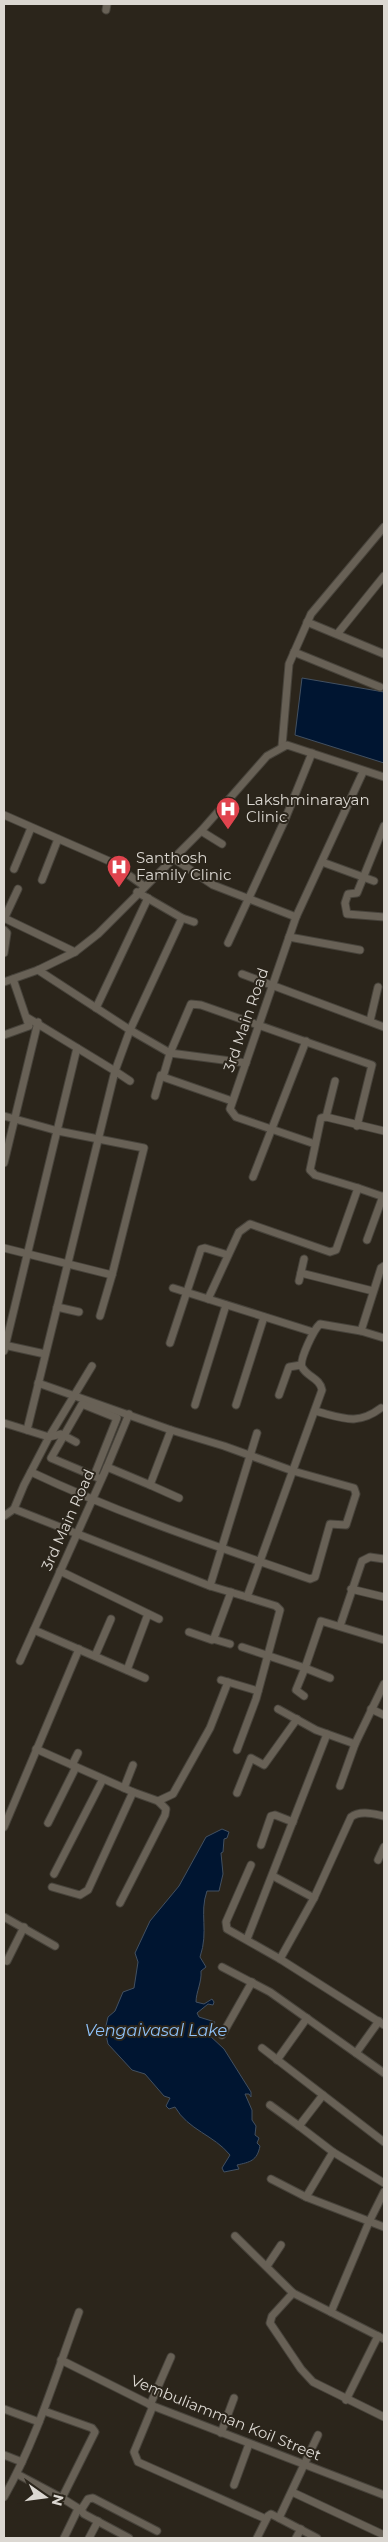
<svg xmlns="http://www.w3.org/2000/svg" width="388" height="2542" viewBox="0 0 388 2542" font-family="Montserrat,sans-serif">
	<rect width="100%" height="100%" fill="#2b251b"/>
	<!-- water -->
	<g fill="#001531" stroke="#425061">
		<polygon points="302,678 384,692 384,763 295,735"/>
		<path d="M222,1829L229,1832L227,1838L224,1839L223,1852L221,1853L223,1874L219,1891H207C199,1913 209,1931 200,1957L206,1967L201,1971C202,1982 196,1992 196,2002L204,2004L212,1999L214,2002L213,2005L208,2004L197,2013L199,2017L215,2022L208,2034L224,2049L251,2092V2097L249,2094H245L252,2110V2120L256,2126L255,2135L259,2138L257,2143L260,2146C257,2161 250,2162 237,2165L239,2169L224,2172L222,2168L230,2155C214,2135 188,2130 175,2107L169,2109L166,2106L170,2098L164,2096L145,2074L132,2070L108,2044L105,2030L108,2017L115,2011L123,1992L134,1988L138,1962L135,1953L150,1921L179,1886L206,1837Z"/>
	</g>
	<g fill="none" stroke-linecap="round" stroke-linejoin="round">
		<defs>
			<g id="minor">
				<polyline points="106,10 107,4"/>
				<polyline points="307,622 384,654"/>
				<polyline points="338,633 384,576"/>
				<polyline points="294,652 380,687"/>
				<polyline points="282,746 289,664 311,614 384,527"/>
				<polyline points="4,815 109,861 144,886"/>
				<polyline points="384,826 357,893 348,894 345,903 347,914 384,917"/>
				<polyline points="201,831 222,844"/>
				<polyline points="173,858 213,885 296,917"/>
				<polyline points="322,862 374,881"/>
				<polyline points="14,869 31,828"/>
				<polyline points="42,880 58,839"/>
				<polyline points="4,918 75,952"/>
				<polyline points="182,918 194,922"/>
				<polyline points="4,919 18,889"/>
				<polyline points="4,930 7,933 4,953"/>
				<polyline points="289,937 360,950"/>
				<polyline points="228,943 284,822 312,753"/>
				<polyline points="38,970 130,1030 170,1053 246,1063"/>
				<polyline points="242,974 384,1027"/>
				<polyline points="4,982 38,970 75,952 98,934 201,831 267,756 287,745 384,777"/>
				<polyline points="96,1008 148,898"/>
				<polyline points="370,1021 378,987"/>
				<polyline points="4,1035 29,1026 13,979"/>
				<polyline points="130,1081 115,1071 130,1030 182,918 137,892"/>
				<polyline points="155,1096 161,1075"/>
				<polyline points="232,1101 163,1077 170,1053 191,1004 201,1005 372,1065 357,1126"/>
				<polyline points="4,1116 58,1131 144,1148 112,1275 4,1248"/>
				<polyline points="326,1117 335,1081"/>
				<polyline points="315,1144 236,1117 230,1109 296,917 363,772"/>
				<polyline points="4,1163 38,1022"/>
				<polyline points="253,1177 306,1041"/>
				<polyline points="358,1188 384,1197"/>
				<polyline points="367,1240 383,1196"/>
				<polyline points="301,1273 373,1291"/>
				<polyline points="299,1281 304,1259"/>
				<polyline points="173,1288 313,1332"/>
				<polyline points="208,1299 239,1232 250,1224 330,1252 336,1250 358,1188 315,1175 310,1170 321,1118 326,1117 384,1131"/>
				<polyline points="57,1307 79,1312"/>
				<polyline points="100,1316 112,1275"/>
				<polyline points="361,1331 384,1338"/>
				<polyline points="170,1343 201,1249 205,1248 228,1255"/>
				<polyline points="4,1345 45,1354"/>
				<polyline points="4,1351 77,1048"/>
				<polyline points="38,1383 171,1430"/>
				<polyline points="279,1395 289,1367 301,1365"/>
				<polyline points="195,1405 226,1305"/>
				<polyline points="236,1405 264,1317"/>
				<path d="M315,1411C343,1418 357,1426 381,1408"/>
				<polyline points="4,1423 49,1437 24,1485 14,1509 4,1516"/>
				<polyline points="27,1430 115,1071 28,1018"/>
				<polyline points="49,1437 92,1366"/>
				<polyline points="49,1437 61,1434 76,1442"/>
				<polyline points="107,1467 129,1414"/>
				<polyline points="94,1476 117,1418 82,1404 51,1458 101,1479"/>
				<polyline points="150,1485 179,1498"/>
				<polyline points="14,1509 210,1586 247,1597"/>
				<polyline points="60,1571 159,1619"/>
				<polyline points="210,1586 257,1433"/>
				<polyline points="351,1589 384,1597"/>
				<polyline points="340,1626 362,1561 370,1557 384,1559"/>
				<polyline points="34,1630 145,1678"/>
				<polyline points="189,1632 212,1640 214,1638 231,1592"/>
				<polyline points="213,1639 230,1644"/>
				<polyline points="242,1647 305,1668 321,1621 384,1640"/>
				<polyline points="95,1656 111,1619"/>
				<path d="M20,1661L107,1467L150,1485L171,1430L224,1446L293,1471L354,1488L356,1494L346,1525L330,1524L315,1577L310,1579C216,1546 122,1515 31,1472"/>
				<polyline points="127,1670 148,1614"/>
				<polyline points="221,1680 258,1691"/>
				<polyline points="304,1696 296,1690 305,1668 330,1678"/>
				<polyline points="278,1709 316,1730 355,1744"/>
				<polyline points="371,1709 384,1715"/>
				<polyline points="36,1749 133,1792 88,1890 80,1895 52,1887"/>
				<path d="M237,1750L256,1699L280,1610L276,1606L247,1597L322,1390C320,1378 307,1377 302,1367C299,1360 314,1329 320,1324L361,1331L381,1268L384,1266"/>
				<polyline points="72,1765 78,1753"/>
				<polyline points="340,1786 355,1744 384,1684"/>
				<polyline points="124,1788 133,1765"/>
				<polyline points="237,1793 251,1758 264,1765 297,1719"/>
				<polyline points="158,1801 173,1794 210,1728 228,1682"/>
				<polyline points="48,1823 76,1767"/>
				<polyline points="4,1827 79,1649"/>
				<polyline points="261,1845 271,1816 275,1815 293,1822"/>
				<polyline points="378,1860 384,1847"/>
				<polyline points="251,1865 226,1922 227,1929 280,1959 384,2025"/>
				<polyline points="54,1874 103,1779"/>
				<polyline points="273,1876 314,1898"/>
				<polyline points="120,1903 165,1815 166,1809 158,1801 133,1792"/>
				<polyline points="4,1917 55,1946"/>
				<polyline points="247,1939 327,1734"/>
				<path d="M280,1959L314,1898L351,1817C360,1810 374,1814 384,1816"/>
				<polyline points="7,1961 24,1927"/>
				<polyline points="222,1967 270,1992 384,2073"/>
				<polyline points="222,2035 252,1982"/>
				<polyline points="262,2048 384,2142"/>
				<polyline points="356,2053 379,2021"/>
				<polyline points="277,2060 307,2018"/>
				<polyline points="323,2095 299,2126 333,2152 384,2183"/>
				<polyline points="270,2105 299,2126"/>
				<polyline points="271,2179 306,2197 384,2227"/>
				<polyline points="306,2197 333,2152"/>
				<polyline points="235,2236 293,2293 384,2339"/>
				<polyline points="267,2266 281,2245"/>
				<polyline points="293,2293 272,2316 270,2323 301,2369 313,2382 384,2417"/>
				<polyline points="331,2312 369,2222 384,2192"/>
				<polyline points="61,2360 153,2406 384,2495"/>
				<polyline points="346,2400 378,2336"/>
				<polyline points="150,2405 171,2357"/>
				<polyline points="153,2406 134,2452 138,2462 266,2519"/>
				<polyline points="4,2409 39,2422"/>
				<polyline points="44,2411 92,2428 95,2432 62,2498 81,2510 88,2499 93,2498 157,2531"/>
				<polyline points="221,2433 234,2398"/>
				<polyline points="4,2455 22,2462"/>
				<polyline points="17,2474 62,2498"/>
				<polyline points="234,2485 249,2444"/>
				<polyline points="292,2492 384,2535"/>
				<path d="M4,2497C37,2439 56,2374 79,2312"/>
				<polyline points="81,2510 84,2514 129,2538"/>
				<polyline points="279,2518 318,2435"/>
				<polyline points="64,2538 78,2509"/>
				<polyline points="89,2538 98,2521"/>
				<polyline points="257,2538 268,2516 271,2514 317,2538"/>
				<polyline points="296,2538 301,2529"/>
			</g>
		</defs>
		<!-- minor casing -->
		<use href="#minor" stroke="#47433b" stroke-width="9"/>
		<!-- minor -->
		<use href="#minor" stroke="#686156" stroke-width="7"/>
	</g>
	<!-- icons -->
	<defs>
		<symbol id="hospital-pin" viewBox="-11 -11 22 30"><path d="M0 17L-7.5 6A9.5 9.5 0 1 1 7.5 6Z" fill="#e0444e" stroke="#2b251b"/><path d="M-5-5h3v3.5h4V-5h3V5h-3V1.5h-4V5h-3Z" fill="#fff"/></symbol>
	</defs>
	<g fill-rule="evenodd">
		<use href="#hospital-pin" x="214" y="795" width="28" height="38"/>
		<use href="#hospital-pin" x="105" y="853" width="28" height="38"/>
	</g>
	<g text-anchor="middle" stroke-width="4" stroke-linejoin="round" paint-order="stroke">
		<!-- poi labels -->
		<g font-size="15" fill="#dcd8d2" stroke="#2b251b" text-anchor="start">
			<text x="246" y="805">Lakshminarayan<tspan x="246" dy="17">Clinic</tspan></text>
			<text x="136" y="863">Santhosh<tspan x="136" dy="17">Family Clinic</tspan></text>
		</g>
		<!-- street labels -->
		<g font-size="15" fill="#dcd8d2" stroke="#2b251b">
			<text transform="translate(246 1020) rotate(-71)" y="5">3rd Main Road</text>
			<text transform="translate(68 1520) rotate(-66)" y="5">3rd Main Road</text>
			<text transform="translate(226 2418) rotate(22)" y="5">Vembuliamman Koil Street</text>
		</g>
		<!-- water labels -->
		<g font-size="16" font-style="italic" fill="#90c3fa" stroke="#2b251b">
			<text x="156" y="2036">Vengaivasal Lake</text>
		</g>
	</g>
	<!-- border -->
	<rect width="388" height="2542" fill="none" stroke="#dcd8d2" stroke-width="10"/>
	<!-- north arrow -->
	<g transform="translate(45 2497) rotate(104)" stroke="#2b251b" stroke-width="4" paint-order="stroke">
	<path d="M0-4L9 19L0 12L-9 19Z" fill="#dcd8d2"/>
	<text y="-8" font-size="14" font-weight="bold" text-anchor="middle" fill="#dcd8d2">N</text>
	</g>
</svg>
